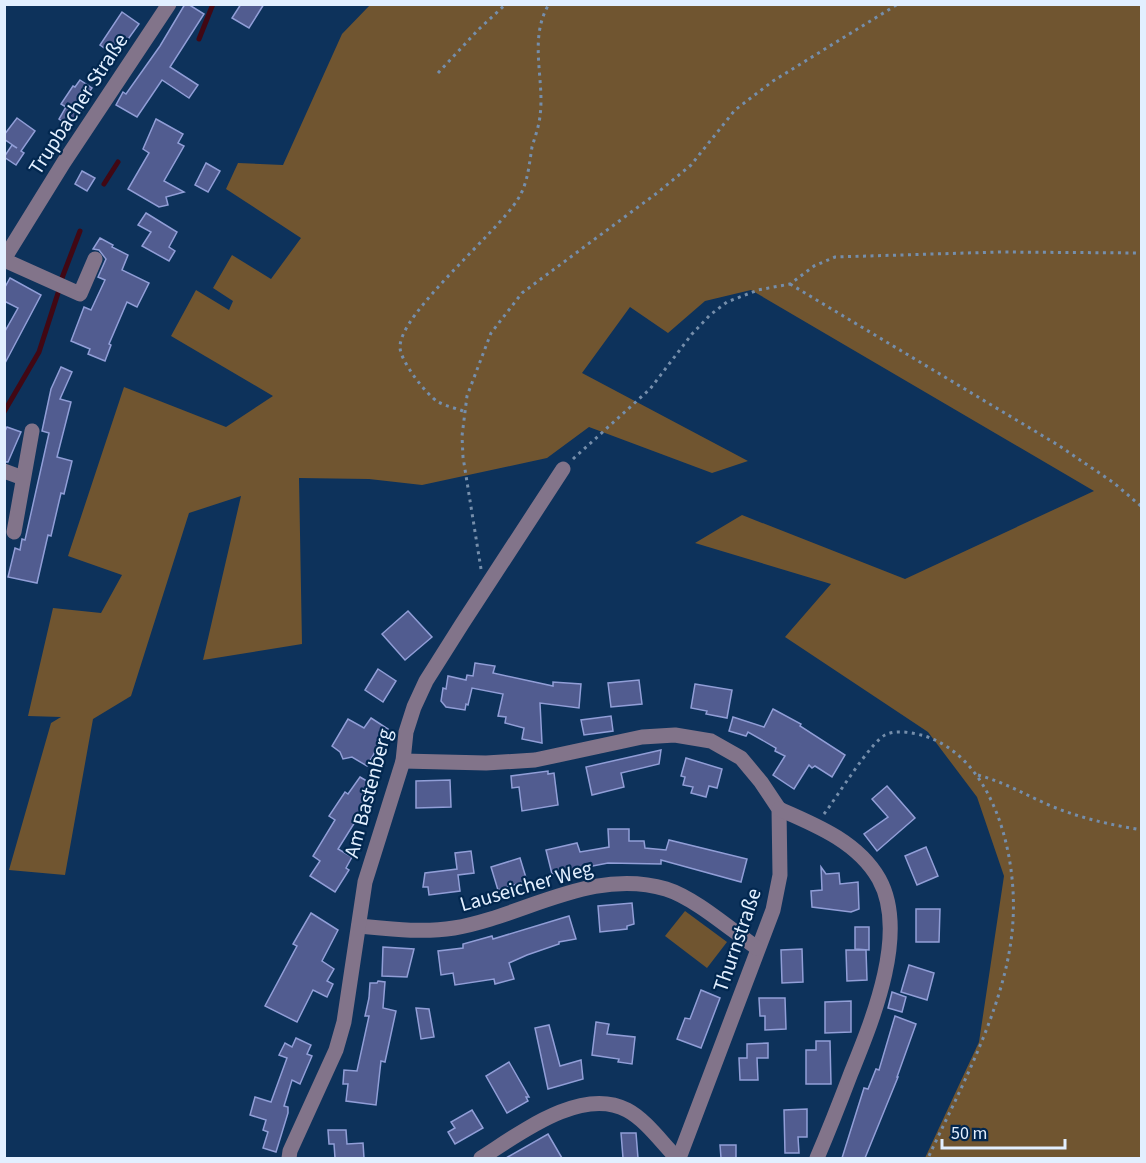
<svg xmlns="http://www.w3.org/2000/svg" width="1146" height="1163" viewBox="0 0 1146 1163" font-family="'Source Sans 3',sans-serif">
	<rect width="100%" height="100%" fill="#0d325b"/>
	<!-- green -->
	<g fill="#705530">
		<polygon points="370,5 1141,5 1141,1158 925,1158 979,1042 1004,876 977,797 928,732 785,637 831,584 695,543 742,515 905,579 1094,491 751,290 705,301 668,333 630,307 582,373 748,461 712,473 589,427 547,458 422,485 369,479 299,478 302,644 203,660 241,496 189,513 131,696 93,719 65,875 9,870 51,723 61,717 28,716 53,608 101,613 122,575 68,556 124,387 226,427 273,396 171,336 196,290 229,310 233,301 213,288 232,255 271,279 301,238 226,189 238,163 283,165 342,34"/>
		<polygon points="685,911 727,942 707,968 665,936"/>
	</g>
	<g fill="none" stroke-linecap="round" stroke-linejoin="round">
		<!-- stream -->
		<g stroke="#410814" stroke-width="5">
			<polyline points="199,39 213,4"/>
			<polyline points="104,184 118,162"/>
			<polyline points="62,278 80,231"/>
			<polyline points="4,412 39,352 59,290"/>
		</g>
	</g>
	<!-- building -->
	<g fill="#515c90" stroke="#919ed7" stroke-width="1.5">
		<polygon points="185,4 188,4 204,14 170,67 198,85 189,98 162,80 137,117 116,105 123,92 126,94 160,46"/>
		<polygon points="241,4 264,4 249,28 232,18"/>
		<polygon points="122,12 139,24 116,56 100,45"/>
		<polygon points="80,80 92,88 87,95 90,97 70,127 59,119 66,107 61,104 73,86 75,87"/>
		<polygon points="17,118 35,131 21,151 24,153 16,165 4,157 12,145 17,148 4,139 4,135"/>
		<polygon points="156,119 183,134 178,143 184,146 164,181 184,192 166,197 168,205 159,207 128,189 149,153 143,149"/>
		<polygon points="206,163 220,171 208,192 195,185"/>
		<polygon points="82,171 95,178 87,191 75,184"/>
		<polygon points="146,213 177,232 169,247 175,251 169,261 142,246 151,232 138,225"/>
		<polygon points="100,238 113,245 112,247 128,255 122,270 149,283 137,307 127,302 109,344 111,345 105,361 88,354 90,349 71,341 84,307 91,310 105,280 98,277 106,259 99,250 93,249"/>
		<polygon points="10,278 41,295 4,365 4,333 18,308 4,301 4,289"/>
		<polygon points="61,367 72,372 60,399 71,402 57,457 72,461 64,494 61,493 51,536 48,535 37,583 8,577 15,548 20,550 22,539 25,540 49,433 42,431 51,389"/>
		<polygon points="7,427 21,432 8,462 4,462 4,433"/>
		<polygon points="408,611 432,637 405,660 382,634"/>
		<polygon points="475,663 495,666 493,673 553,686 553,682 581,684 579,708 540,703 542,743 522,739 524,728 505,723 506,717 498,716 503,694 472,688 468,705 466,704 465,710 446,707 441,701 443,688 446,689 448,676 466,680 467,675 473,676"/>
		<polygon points="378,669 396,681 383,702 365,690"/>
		<polygon points="639,680 642,704 611,707 608,683"/>
		<polygon points="695,684 732,690 727,718 706,714 707,711 691,708"/>
		<polygon points="773,709 801,724 800,726 845,755 832,777 815,766 812,768 809,765 794,789 773,775 785,756 775,751 776,748 748,732 746,736 729,731 733,717 764,727"/>
		<polygon points="611,716 613,731 584,735 581,720"/>
		<polygon points="371,718 388,729 367,766 352,757 343,759 340,752 332,746 348,719 364,728"/>
		<polygon points="661,750 659,764 621,773 624,787 592,795 586,767"/>
		<polygon points="686,758 722,769 717,788 709,786 706,797 691,793 693,787 683,785 685,777 681,776"/>
		<polygon points="548,771 548,774 554,773 558,805 522,811 519,787 512,788 511,776"/>
		<polygon points="360,777 377,787 338,849 352,857 346,868 349,870 335,892 310,876 320,861 313,856 335,820 329,816 345,792 348,794"/>
		<polygon points="450,780 451,807 416,808 416,781"/>
		<polygon points="887,786 915,818 877,851 864,834 888,817 872,799"/>
		<polygon points="608,829 629,829 629,841 644,841 645,848 666,850 669,840 747,859 741,882 661,860 661,864 608,863 552,874 546,850 577,843 580,852 609,847"/>
		<polygon points="926,847 938,876 917,885 905,856"/>
		<polygon points="471,851 474,873 458,875 460,891 429,895 428,887 423,887 425,873 457,869 455,853"/>
		<polygon points="520,858 527,881 498,890 491,867"/>
		<polygon points="821,867 826,874 839,873 840,884 858,882 859,909 851,912 812,907 811,891 822,890"/>
		<polygon points="632,903 634,924 627,926 627,929 600,932 598,906"/>
		<polygon points="916,909 940,909 939,942 916,942"/>
		<polygon points="311,913 338,930 322,961 334,969 327,981 333,984 327,997 313,990 297,1022 265,1006 297,946 293,944"/>
		<polygon points="569,916 576,939 559,942 559,944 527,955 509,963 514,979 495,984 494,979 455,985 453,973 441,975 438,951 463,948 463,944 492,936 493,939"/>
		<polygon points="855,927 869,927 869,950 855,949"/>
		<polygon points="383,947 414,949 407,977 382,976"/>
		<polygon points="802,949 803,982 782,983 781,950"/>
		<polygon points="846,950 866,950 867,980 847,981"/>
		<polygon points="909,965 934,973 927,1000 901,992"/>
		<polygon points="378,981 385,982 383,1008 396,1011 385,1062 381,1061 376,1105 346,1101 348,1084 343,1084 344,1070 357,1071 369,1016 365,1016 369,998 370,983 377,983"/>
		<polygon points="701,990 720,998 701,1048 677,1039 685,1018 690,1019"/>
		<polygon points="892,992 906,997 902,1012 888,1008"/>
		<polygon points="759,998 785,998 786,1029 765,1030 765,1016 760,1016"/>
		<polygon points="851,1001 851,1032 825,1033 825,1002"/>
		<polygon points="416,1008 429,1009 434,1037 421,1039"/>
		<polygon points="895,1016 916,1024 897,1077 898,1077 865,1158 842,1158 864,1088 868,1089 876,1069 879,1070"/>
		<polygon points="596,1022 609,1024 607,1034 635,1037 632,1064 618,1062 619,1059 592,1055"/>
		<polygon points="549,1025 560,1066 581,1060 583,1079 548,1089 535,1028"/>
		<polygon points="296,1038 311,1045 307,1054 312,1056 300,1084 292,1080 284,1106 288,1107 288,1113 276,1152 263,1148 268,1132 263,1130 266,1120 250,1115 255,1097 271,1102 287,1058 279,1055 285,1043 292,1047"/>
		<polygon points="816,1041 830,1041 831,1084 806,1084 806,1050 816,1050"/>
		<polygon points="768,1043 768,1058 757,1058 758,1080 740,1080 739,1058 747,1058 747,1044"/>
		<polygon points="509,1062 529,1097 526,1097 528,1101 507,1113 486,1076"/>
		<polygon points="807,1109 807,1137 798,1137 799,1153 785,1153 784,1110"/>
		<polygon points="472,1110 483,1128 455,1144 448,1132 455,1128 451,1122"/>
		<polygon points="328,1130 346,1130 347,1144 363,1143 364,1158 335,1158 334,1144 329,1144"/>
		<polygon points="621,1133 636,1133 638,1158 623,1158"/>
		<polygon points="548,1134 562,1158 506,1158"/>
		<polygon points="720,1145 736,1145 736,1158 721,1158"/>
	</g>
	<g fill="none" stroke-linecap="round" stroke-linejoin="round">
		<!-- path -->
		<g stroke="#758eab" stroke-width="3" stroke-dasharray="3 4.5" stroke-linecap="butt">
			<polyline points="438,73 479,29 506,4"/>
			<polyline points="790,284 1058,445 1114,483 1142,507"/>
			<path d="M463,411C455,408 446,406 438,402C426,394 400,361 400,347C400,313 497,233 518,199C528,183 529,165 532,147C535,137 539,126 540,116C545,79 528,39 549,4"/>
			<polyline points="573,459 650,389 692,334 710,315 727,302 758,290 790,284 814,266 835,257 999,252 1142,253"/>
			<polyline points="481,569 463,457 462,436 467,396 491,333 522,293 657,193 691,165 735,110 773,81 898,4"/>
			<path d="M978,775C1004,782 1026,795 1051,806C1080,818 1111,825 1142,830"/>
			<path d="M824,814C837,797 870,743 885,735C897,729 913,733 925,736C994,759 1017,855 1013,920C1009,1000 961,1087 928,1158"/>
		</g>
		<!-- minor -->
		<g stroke="#82748a" stroke-width="15">
			<polyline points="4,259 64,162 169,4"/>
			<polyline points="4,260 80,294 95,259"/>
			<polyline points="4,471 23,478"/>
			<polyline points="14,532 32,431"/>
			<polyline points="403,761 486,763 535,760 642,737 675,735 711,741 741,758 761,782 779,809 780,875 773,910 679,1158"/>
			<path d="M779,809C816,825 858,842 879,879C909,933 872,1021 851,1073C840,1102 829,1130 817,1158"/>
			<path d="M359,926C390,929 423,933 454,928C525,916 592,867 666,889C695,898 731,930 757,948"/>
			<polyline points="289,1158 290,1151 336,1050 344,1022 365,882 403,761 406,732 414,707 426,681 462,624 563,469"/>
			<path d="M481,1158C519,1134 581,1086 627,1110C646,1120 662,1143 677,1158"/>
		</g>
	</g>
	<g text-anchor="middle" stroke-width="4.5" stroke-linejoin="round" paint-order="stroke">
		<!-- street labels -->
		<g font-size="21" fill="#e2efff" stroke="#02274f">
			<text transform="translate(78 104) rotate(-57)" y="7">Trupbacher Straße</text>
			<text transform="translate(368 793) rotate(-75)" y="7">Am Bastenberg</text>
			<text transform="translate(526 886) rotate(-16)" y="7">Lauseicher Weg</text>
			<text transform="translate(737 940) rotate(-71)" y="7">Thurnstraße</text>
		</g>
	</g>
	<!-- border -->
	<rect width="1146" height="1163" fill="none" stroke="#e2efff" stroke-width="12"/>
	<!-- scale -->
	<path d="M942 1139v9h123v-9" fill="none" stroke="#e2efff" stroke-width="3"/>
	<text x="951" y="1139" font-size="18" fill="#e2efff" stroke="#02274f" stroke-width="4.5" paint-order="stroke">50 m</text>
</svg>
